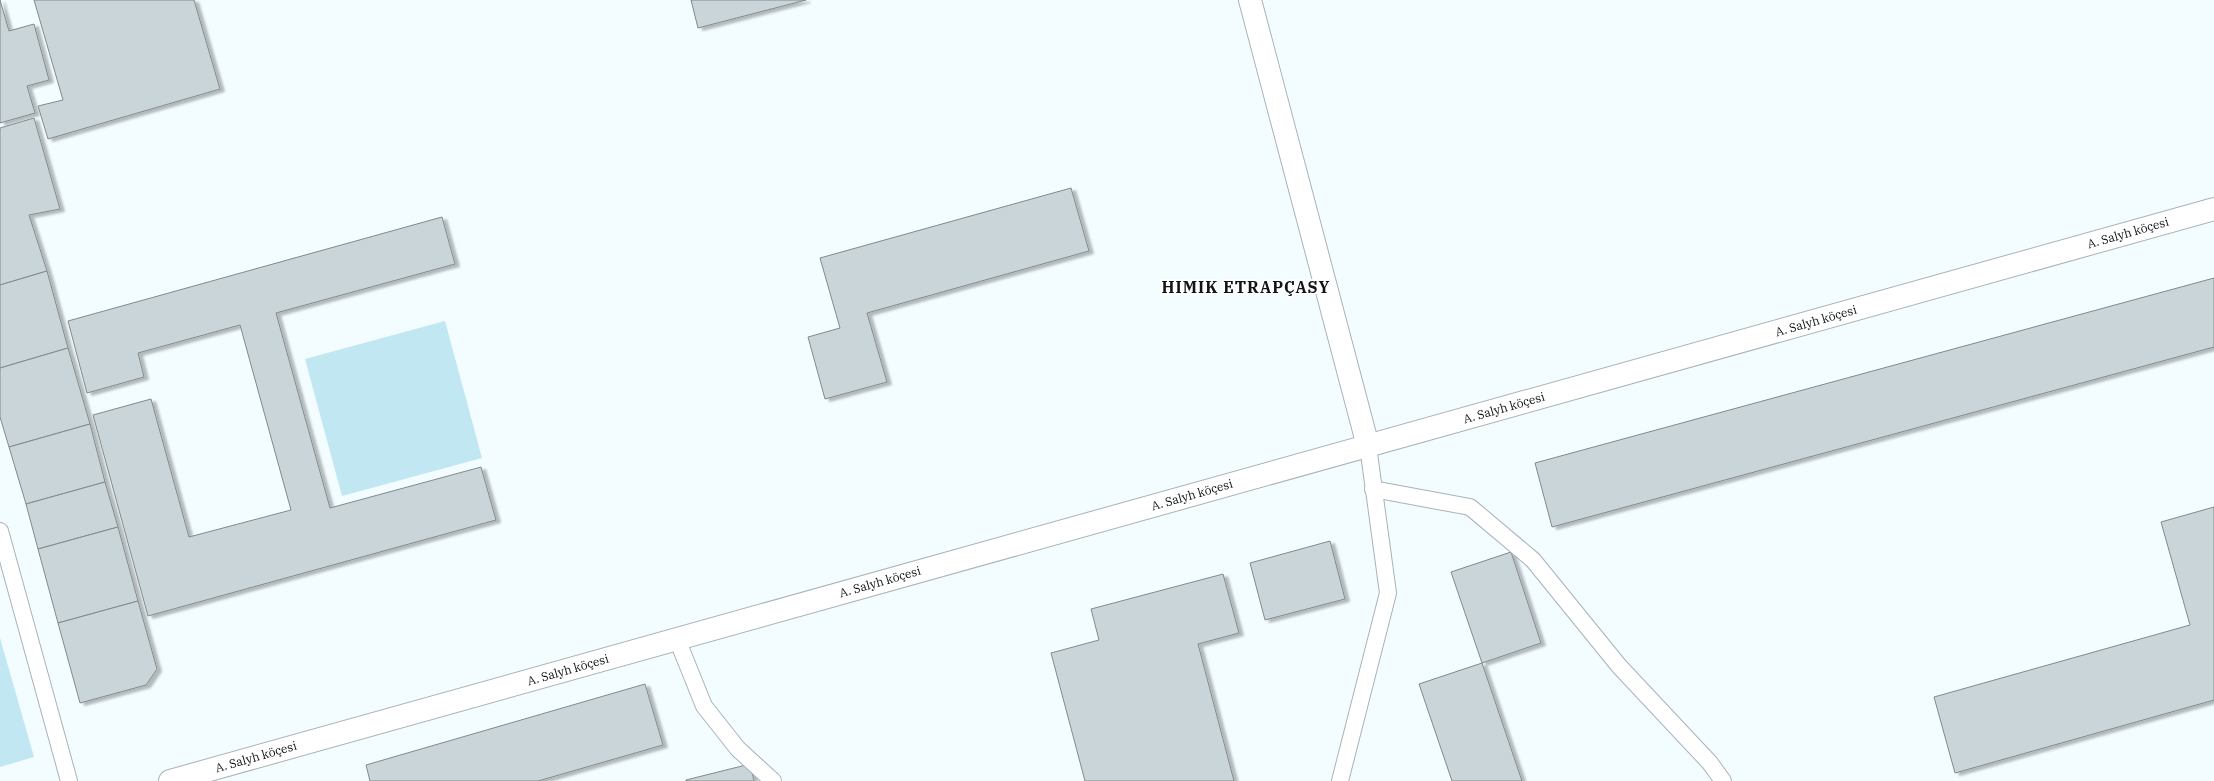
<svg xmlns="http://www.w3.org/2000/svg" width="2214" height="781" viewBox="0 0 2214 781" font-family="'IBM Plex Serif',serif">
	<defs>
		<filter id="shadow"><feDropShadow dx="4.5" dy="2.5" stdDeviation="1" flood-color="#0004"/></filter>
	</defs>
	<rect width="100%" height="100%" fill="#f3fcff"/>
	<!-- green -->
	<g fill="#c1e7f3">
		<polygon points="445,321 482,458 342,496 305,359"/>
		<polygon points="0,638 34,757 0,767"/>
	</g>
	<!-- building -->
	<g fill="#cad5d9" stroke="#808a8d" filter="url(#shadow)">
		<polygon points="0,0 9,31 34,24 49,80 27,86 35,113 0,123"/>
		<polygon points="34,0 194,0 220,89 48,139 38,106 63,100"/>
		<polygon points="691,0 806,0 698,28"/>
		<polygon points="34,118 60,209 29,215 47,271 0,285 0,128"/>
		<polygon points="1071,188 1089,251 867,313 887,382 825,399 808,337 840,328 820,258"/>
		<polygon points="442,217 455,264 276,313 330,508 481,467 496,520 148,616 93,415 151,399 189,537 291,510 240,325 138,353 144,377 87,393 68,321"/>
		<polygon points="47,271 68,348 0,368 0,285"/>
		<polygon points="2214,278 2214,347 1552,527 1535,463"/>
		<polygon points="68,348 90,424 9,447 0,417 0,368"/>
		<polygon points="90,424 105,482 26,504 9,447"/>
		<polygon points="105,482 118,527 38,549 26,504"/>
		<polygon points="2214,507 2214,700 1955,773 1934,697 2190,625 2161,522"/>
		<polygon points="118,527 138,601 58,623 38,549"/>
		<polygon points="1330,541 1345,599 1265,620 1250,563"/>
		<polygon points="1511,552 1541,643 1482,663 1451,572"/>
		<polygon points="1223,574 1239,633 1198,644 1234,781 1085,781 1051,653 1099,640 1091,609"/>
		<polygon points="138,601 157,669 146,685 80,703 58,623"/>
		<polygon points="1482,663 1522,781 1452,781 1419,684"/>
		<polygon points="645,684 663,745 538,781 370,781 366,765"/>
		<polygon points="750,764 754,781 686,781 686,780"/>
	</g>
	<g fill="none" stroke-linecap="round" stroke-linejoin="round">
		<defs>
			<g id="lane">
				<polyline points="1373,489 1470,507 1533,560 1619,666 1710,763 1723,781"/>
				<polyline points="0,531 69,781"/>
				<polyline points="677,639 704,706 738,749 773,781"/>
				<polyline points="1340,781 1388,593 1368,446"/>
			</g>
			<g id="street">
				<polyline points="1250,0 1368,446"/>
				<polyline points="170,781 2214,209"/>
			</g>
		</defs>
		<!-- lane casing -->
		<use href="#lane" stroke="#a9b3b6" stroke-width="18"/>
		<!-- street casing -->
		<use href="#street" stroke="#a9b3b6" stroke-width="24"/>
		<!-- lane -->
		<use href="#lane" stroke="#fff" stroke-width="16"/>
		<!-- street -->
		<use href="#street" stroke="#fff" stroke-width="22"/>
	</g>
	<g text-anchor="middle" stroke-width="4" stroke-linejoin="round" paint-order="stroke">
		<!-- street labels -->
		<g font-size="12" fill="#101415" stroke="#fff">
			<text transform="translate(2128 233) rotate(-16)" y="4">A. Salyh köçesi</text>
			<text transform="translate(1816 321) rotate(-16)" y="4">A. Salyh köçesi</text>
			<text transform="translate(1504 408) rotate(-16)" y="4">A. Salyh köçesi</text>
			<text transform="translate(1192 495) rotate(-16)" y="4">A. Salyh köçesi</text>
			<text transform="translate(880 582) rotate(-16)" y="4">A. Salyh köçesi</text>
			<text transform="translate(568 670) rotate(-16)" y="4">A. Salyh köçesi</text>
			<text transform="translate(256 757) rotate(-16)" y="4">A. Salyh köçesi</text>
		</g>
		<!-- district labels -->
		<g font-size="16" font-weight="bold" letter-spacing="1" fill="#101415" stroke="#fff">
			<text x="1246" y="293">HIMIK ETRAPÇASY</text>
		</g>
	</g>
</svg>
